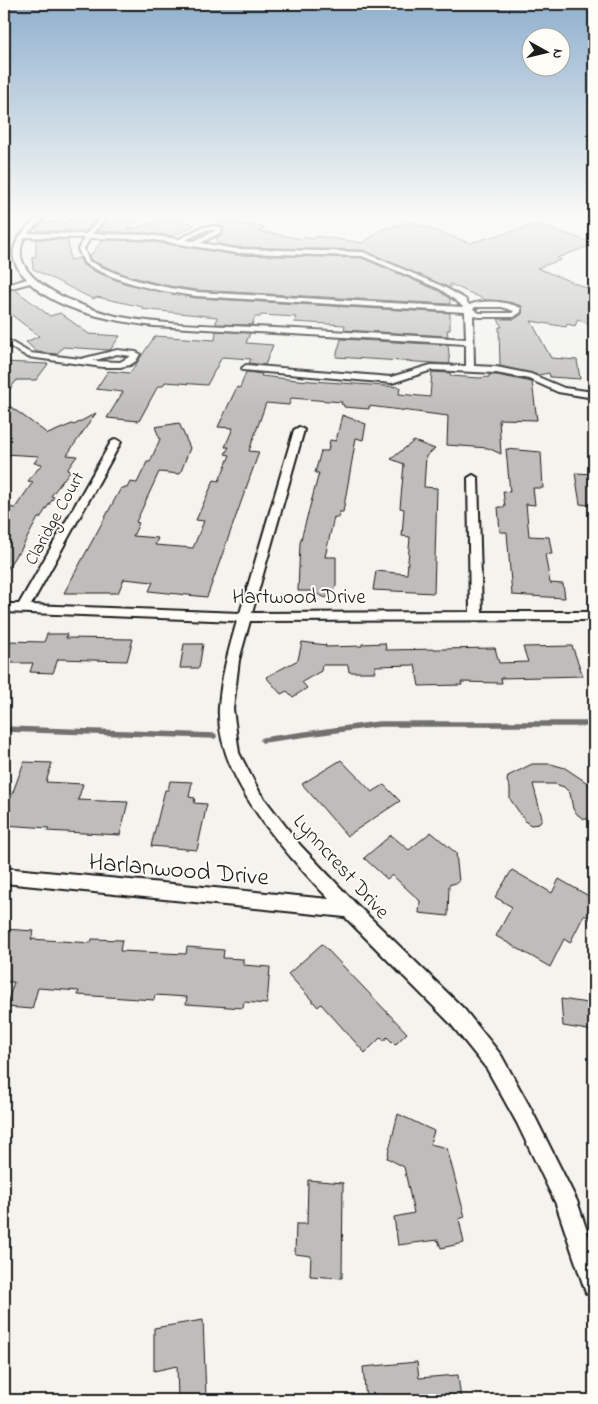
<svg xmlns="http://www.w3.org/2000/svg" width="598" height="1404" viewBox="0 0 598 1404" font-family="'Indie Flower',sans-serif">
	<rect width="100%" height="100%" fill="#f4f3ee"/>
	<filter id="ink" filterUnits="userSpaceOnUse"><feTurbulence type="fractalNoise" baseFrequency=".02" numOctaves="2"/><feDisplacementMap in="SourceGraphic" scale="10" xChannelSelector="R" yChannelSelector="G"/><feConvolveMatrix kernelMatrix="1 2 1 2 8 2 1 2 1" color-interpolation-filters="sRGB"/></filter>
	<g filter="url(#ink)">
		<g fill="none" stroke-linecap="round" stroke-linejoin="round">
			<!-- stream -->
			<g stroke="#72716f" stroke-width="5.5">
				<polyline points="4,729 214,736"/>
				<polyline points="263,740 379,724 594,724"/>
			</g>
		</g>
		<!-- building -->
		<g fill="#bebdba" stroke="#1c1c1c">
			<polygon points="74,216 99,216 86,231 37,231 37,227 42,222 66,223"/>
			<polygon points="110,216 141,216 128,230 175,217 195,225 173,236 148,233 97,231"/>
			<polygon points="218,221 265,227 259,231 301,239 304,237 313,239 317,236 363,243 382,229 410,222 470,243 538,224 590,242 588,242 594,244 557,258 561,260 537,268 594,291 594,327 578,319 575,326 567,324 566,327 531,321 551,358 577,360 580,379 550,377 549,373 538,375 500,366 499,327 502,327 498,319 515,319 522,314 522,306 502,301 486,300 450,284 450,288 363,250 236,247 217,244 217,237 222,234 224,229 218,225"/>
			<polygon points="36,239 68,240 70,260 80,258 83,265 96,272 124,283 152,290 196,298 450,313 450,330 447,330 448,336 344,330 345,325 294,322 296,317 261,315 260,317 255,317 252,325 216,324 217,317 141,309 143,307 97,297 93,299 33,269 32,257 36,256"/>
			<polygon points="103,240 148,241 236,255 362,258 439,291 450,299 450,304 196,290 168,286 128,276 90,260 89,257"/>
			<polygon points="14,289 50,316 60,313 89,334 120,336 110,350 63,347 57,354 37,352 26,342 39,336 4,309 4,292"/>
			<polygon points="216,331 250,333 246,343 273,345 265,365 249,363 251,359 222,357 207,385 165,382 163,386 158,386 139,421 107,418 123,392 96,389 108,371 130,373 155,336 215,340"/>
			<polygon points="341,339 448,345 450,364 336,357"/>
			<polygon points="4,362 48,364 36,380 17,380 4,396"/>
			<polygon points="246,372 262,374 261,376 297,380 400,387 399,394 430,397 432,372 450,373 451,376 479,378 489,377 489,375 497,375 532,382 537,420 499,419 501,454 488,448 447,445 448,416 369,406 369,409 344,407 344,405 341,404 342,402 291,398 289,405 266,403 249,451 259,452 207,597 149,591 153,582 124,579 118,593 64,593 121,488 127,488 130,482 137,483 147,462 150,462 160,439 155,427 179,423 190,448 180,474 159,472 136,522 139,523 133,536 158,538 155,545 193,548 204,521 196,520 214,480 219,481 230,455 225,454 229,447 225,447 233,428 218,427 237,387 240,388"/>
			<polygon points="4,402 48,434 72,424 74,425 96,413 67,455 77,456 67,470 70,471 51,496 54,497 40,518 38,518 19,553 17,553 4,574 4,507 15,508 33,482 28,481 42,464 34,463 39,456 4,454"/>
			<polygon points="342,415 366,424 363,440 356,438 343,512 339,512 338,518 334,517 325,557 336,557 336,586 326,598 310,591 298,591 300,543 319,473 315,473 321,451 328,451 330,440 336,441"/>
			<polygon points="414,441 435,449 426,456 424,487 437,488 434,593 373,590 376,571 407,574 410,537 402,536 404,509 400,508 404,464 391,459"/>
			<polygon points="506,449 541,452 543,488 533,488 535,505 526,504 529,536 549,537 552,554 545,554 550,583 563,584 565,598 512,595 507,532 500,532 498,507 505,507 503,491 510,492"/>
			<polygon points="575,473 594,474 594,506 580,504"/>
			<polygon points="47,634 67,634 66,638 133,639 127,661 58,659 53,673 30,672 33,663 4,663 4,648 7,641 44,642"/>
			<polygon points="302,642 326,645 325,647 362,646 362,644 385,643 386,650 495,648 499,663 528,662 523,647 572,646 583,676 501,678 502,683 461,682 462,685 419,686 415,665 375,666 375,672 349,672 348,665 322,665 321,671 302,682 307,688 293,697 287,691 281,694 266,677 298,660"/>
			<polygon points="184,644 203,644 199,668 180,668"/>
			<polygon points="341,760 372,792 384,785 400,801 347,836 302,784"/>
			<polygon points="24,762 52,763 46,782 83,784 78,800 128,802 120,835 47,831 49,828 4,825 4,800 10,800"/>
			<polygon points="532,764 551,764 565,768 592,786 594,791 594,819 584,819 578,815 573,809 570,793 564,787 555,784 533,784 542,818 539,824 531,825 526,822 510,799 510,788 507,781 508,776"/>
			<polygon points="170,781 192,782 189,797 195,798 194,803 207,804 197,850 151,846 165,790 168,790"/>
			<polygon points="431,832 456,853 459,882 449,885 448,916 419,913 420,901 392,875 387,879 364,858 391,835 409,850"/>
			<polygon points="512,870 552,893 559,879 594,899 594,921 584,915 570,943 564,939 550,967 496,936 512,907 495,897"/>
			<polygon points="4,929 34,931 31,939 91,943 92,939 122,940 120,951 186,954 187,947 224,950 223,958 243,959 243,965 270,967 267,1004 244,1002 243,1008 186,1004 187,997 155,995 154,1000 78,995 79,991 38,988 32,1009 6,1007 14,982 4,982"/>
			<polygon points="322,944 407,1033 395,1045 387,1037 384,1041 381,1037 365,1053 321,1004 318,1007 288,974"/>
			<polygon points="561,999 594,1004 594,1031 563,1026"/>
			<polygon points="398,1114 434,1131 430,1144 447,1148 465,1217 459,1219 464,1243 441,1248 438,1240 398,1245 394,1217 414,1213 404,1167 387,1158"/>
			<polygon points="308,1180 343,1183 342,1278 310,1276 311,1256 295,1254 296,1224 307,1224"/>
			<polygon points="203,1320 206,1396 203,1397 203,1400 178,1400 177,1366 154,1371 154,1328"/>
			<polygon points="417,1362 419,1378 458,1375 461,1400 366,1400 363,1367"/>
		</g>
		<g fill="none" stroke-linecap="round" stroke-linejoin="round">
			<defs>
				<g id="street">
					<path d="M39,216H46L28,233L86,234L102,216H108L92,234L148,235L179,239L202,227L215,226L222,228L220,233L201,243L236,249L363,252L444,287L465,299L469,305C483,299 507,301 521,308V312L514,317H478L473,315L474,366L496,367L531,374L564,388L594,392V398L558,392L529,379L496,373L432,370L392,383L243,370L242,368L246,365L391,377L431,365L466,366V344L154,326C115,321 59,312 30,283L4,290V286L27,279C1,254 17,236 39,216ZM206,230H216L194,241L186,240ZM25,237L84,238L78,249L84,263C119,283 156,291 196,296L465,312L466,339C395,335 324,330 253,327C209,325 164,325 121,317C92,311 0,281 25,237ZM90,238L148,239L236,253L362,256L440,289L459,303L463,307L196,292C158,287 123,279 89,261L84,249ZM475,307H502L514,311L512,313H479L473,309Z"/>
					<path d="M4,338L30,353L81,359L117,350L136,352L140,354L136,361L130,365L120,367H103L28,357L4,343ZM117,354L131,356L120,362L92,361Z"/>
					<path d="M299,427L304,430L252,613L470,612L468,478L473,475L478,478L482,612H594V620L250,621L239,660L233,709L239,753L260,793L300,845L355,903L464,1009L501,1055L531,1109L577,1201L594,1252V1297L586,1293L556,1204L517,1123L487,1069L450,1023L345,917L4,883V868L329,899C284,851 215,777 219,707C221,677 229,649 237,621L4,612V604H19L111,442L116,439L121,442L31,605L240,613L294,430Z"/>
				</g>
			</defs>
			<!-- street casing -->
			<use href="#street" stroke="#1c1c1c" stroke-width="4"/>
			<!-- street -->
			<use href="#street" fill="#fdfcf7" fill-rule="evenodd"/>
		</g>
	</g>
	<!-- sky -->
	<linearGradient id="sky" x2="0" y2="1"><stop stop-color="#8fb0ce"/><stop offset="0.52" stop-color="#fafaf7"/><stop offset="1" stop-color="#fafaf7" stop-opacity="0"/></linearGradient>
	<rect width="598" height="413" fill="url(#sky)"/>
	<g text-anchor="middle" stroke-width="4" stroke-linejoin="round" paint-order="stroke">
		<!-- far-street labels -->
		<g font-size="18" fill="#1c1c1c" stroke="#fdfcf7">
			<text transform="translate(54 518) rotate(-61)" y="6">Claridge Court</text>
		</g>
		<!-- street labels -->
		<g font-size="21" fill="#1c1c1c" stroke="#fdfcf7">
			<text x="299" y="603">Hartwood Drive</text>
			<text transform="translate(342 866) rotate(48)" y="7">Lynncrest Drive</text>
		</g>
		<!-- near-street labels -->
		<g font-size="25" fill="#1c1c1c" stroke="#fdfcf7">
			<text transform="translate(179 868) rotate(5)" y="9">Harlanwood Drive</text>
		</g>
	</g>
	<!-- margin -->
	<rect width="598" height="1404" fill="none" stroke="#fdfcf7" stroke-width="20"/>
	<rect x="10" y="10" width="578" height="1384" fill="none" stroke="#1c1c1c" stroke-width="2" filter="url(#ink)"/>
	<!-- north arrow -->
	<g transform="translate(546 52) rotate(98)"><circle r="24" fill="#fdfcf7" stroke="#a3a29f"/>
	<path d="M0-4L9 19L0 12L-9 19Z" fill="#1c1c1c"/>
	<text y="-8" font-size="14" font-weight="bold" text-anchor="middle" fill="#1c1c1c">N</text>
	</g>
</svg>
